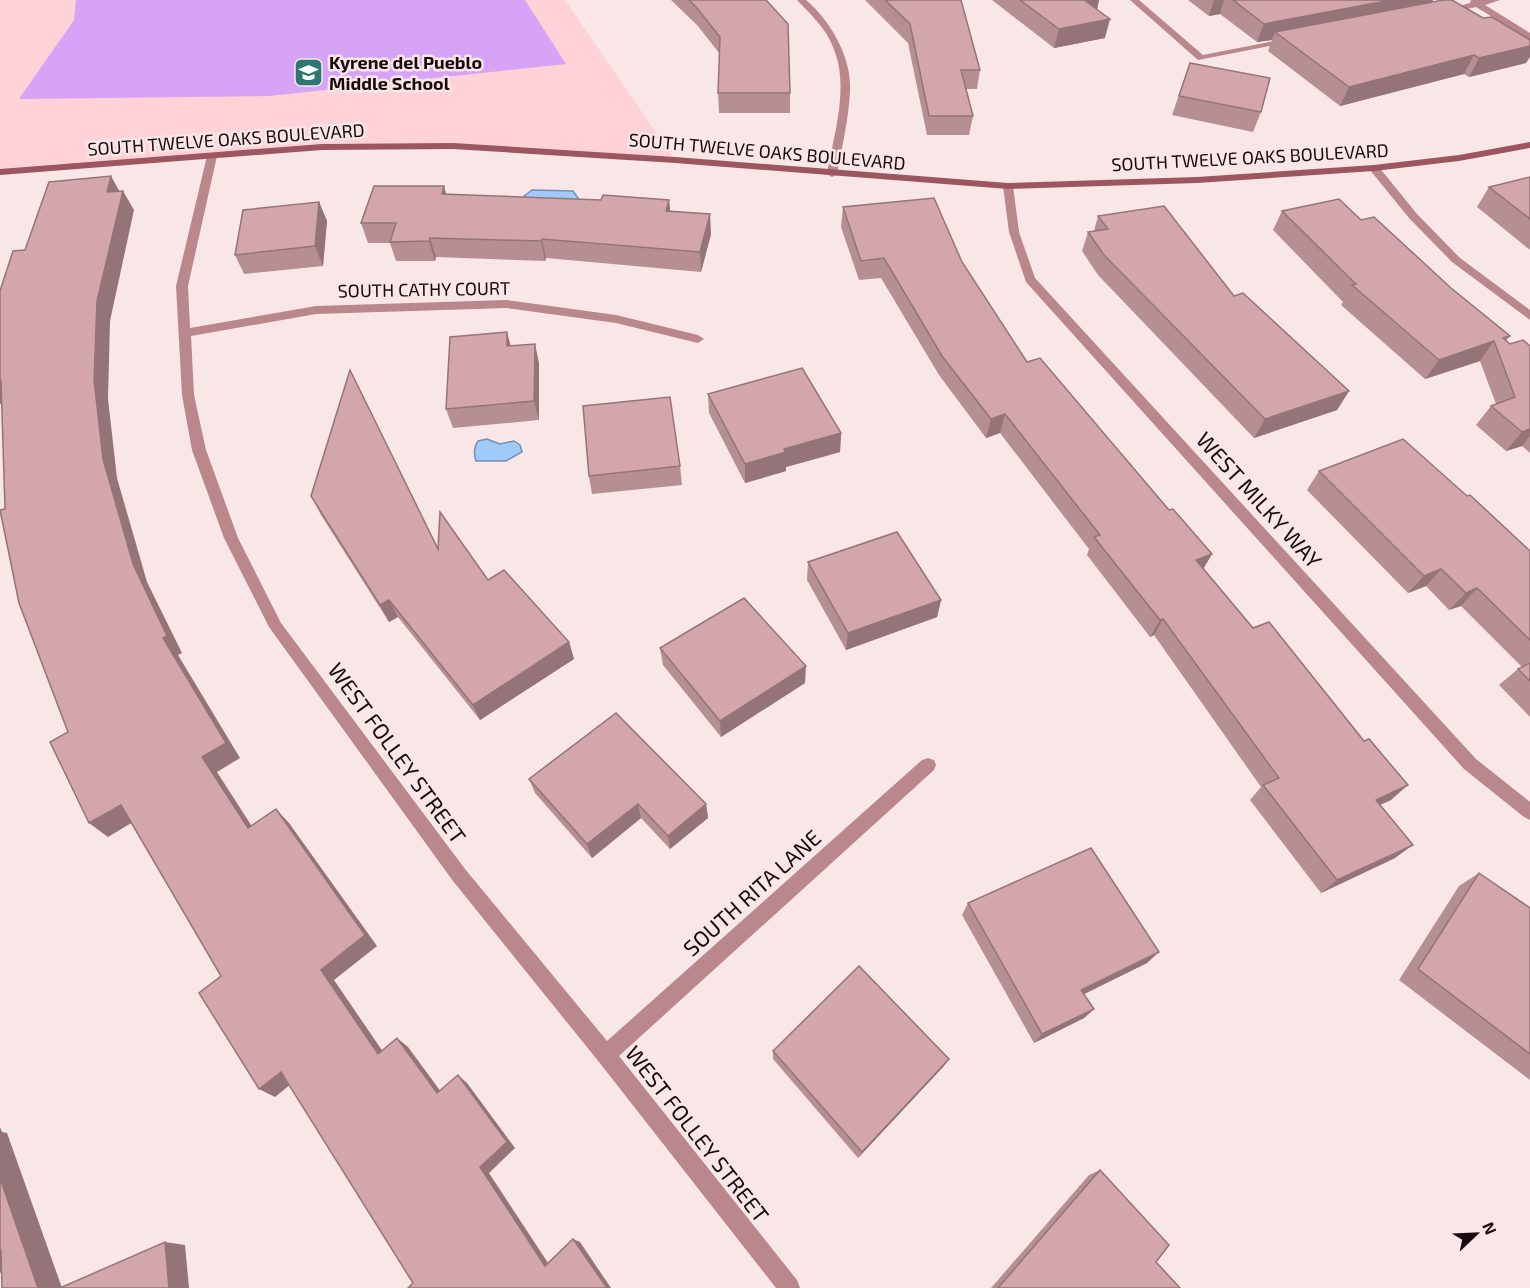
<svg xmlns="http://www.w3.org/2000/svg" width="1530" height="1288" viewBox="0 0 1530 1288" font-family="'Exo 2',sans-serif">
	<rect width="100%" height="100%" fill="#f9e6e7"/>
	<!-- built -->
	<polygon fill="#fed2d6" points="0,0 565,0 675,160 453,146 322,147 0,172"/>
	<!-- green -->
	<polygon fill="#d6a3f6" points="76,0 525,0 566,64 269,96 19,99 74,20"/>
	<!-- water -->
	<g fill="#9fcafa" stroke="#7690b3" stroke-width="1.5">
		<polygon points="532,190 573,191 578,198 578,200 524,199 524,196"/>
		<path d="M487,439L500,444L514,441L520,445L522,452L506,461H476C474,455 474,447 478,441Z"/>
	</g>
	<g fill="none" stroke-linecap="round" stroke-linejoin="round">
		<!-- street -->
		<g fill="#b9878c" fill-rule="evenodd">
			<path d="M797,0H806C830,20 852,58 850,90C849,118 842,146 837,174L832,177L827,174C834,134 850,86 833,47C826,28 810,14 797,0Z"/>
			<polygon points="1130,0 1139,0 1203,55 1290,38 1295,41 1198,60"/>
			<polygon points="1471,0 1500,0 1485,5 1530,33 1530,40 1476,7 1446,14 1442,11 1470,3"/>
			<polygon points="212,153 217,156 188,286 190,328 316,306 507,300 616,315 698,335 704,339 698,343 616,323 507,308 316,314 191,336 194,395 206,450 238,538 281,623 465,869 607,1041 922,760 928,758 934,760 936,765 934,770 619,1056 797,1280 800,1288 776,1288 599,1062 453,881 269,627 224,538 192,450 182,395 176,286 207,156"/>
			<polygon points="1374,165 1378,166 1417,214 1460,258 1530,310 1530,320 1452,262 1409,218 1370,170 1369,168"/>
			<polygon points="1008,183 1013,186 1019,232 1035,278 1476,759 1530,802 1530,820 1524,817 1464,769 1026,282 1009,232 1003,186"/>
		</g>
		<!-- secondary -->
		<polygon fill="#9c5660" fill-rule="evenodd" points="1530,142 1530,148 1459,161 1374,171 1197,183 1008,189 675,163 453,149 322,150 0,175 0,169 322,144 453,143 675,157 1008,183 1197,177 1374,165 1459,155"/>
	</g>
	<!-- wall -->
	<g fill="#b58f93">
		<polygon points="671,0 766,0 790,93 790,113 719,113 718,93 720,54 697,25"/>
		<polygon points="865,0 961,0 980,70 977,89 966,89 973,116 969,135 927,135 908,43"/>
		<polygon points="992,0 1099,0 1097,9 1105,38 1054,48"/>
		<polygon points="1188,0 1433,0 1432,2 1526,63 1469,77 1464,74 1340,106 1268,51 1272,40 1257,42 1220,14 1209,16"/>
		<polygon points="1190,63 1261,112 1253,132 1172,115"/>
		<polygon points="1530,177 1530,250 1477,207 1489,187"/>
		<polygon points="444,186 446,195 601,200 669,200 670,211 711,234 701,272 546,258 545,261 436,257 435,261 396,261 390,243 368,243 361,223"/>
		<polygon points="319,202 327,221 323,266 244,274 235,255"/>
		<polygon points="843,207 962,262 1027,362 1212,554 1203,569 1391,800 1380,805 1395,858 1321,893 1250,800 1261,787 1154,635 1150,637 1087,555 1089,549 1000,433 986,438 939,375 881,278 859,280 841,227"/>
		<polygon points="1282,211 1361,220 1451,288 1510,336 1506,341 1510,344 1530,346 1530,453 1522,446 1506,451 1476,425 1491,406 1496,404 1480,361 1425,379 1341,305 1343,302 1273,230"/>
		<polygon points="1098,216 1234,296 1349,391 1337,410 1254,438 1098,275 1082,251 1088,232 1094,231"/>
		<polygon points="511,346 539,363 539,420 453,428 446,409"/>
		<polygon points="708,394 841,433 840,452 786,467 786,471 745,483 709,413"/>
		<polygon points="680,466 682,485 592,494 589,476"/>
		<polygon points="1319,471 1467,496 1530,551 1530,717 1499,685 1518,669 1522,667 1461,606 1449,610 1426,586 1408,593 1307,490"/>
		<polygon points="311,496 438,549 488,580 569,642 574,659 480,720 398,617 389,622 321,515"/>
		<polygon points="808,562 941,600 937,617 846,650 807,580"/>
		<polygon points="660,648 805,683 721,737 663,665"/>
		<polygon points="529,779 706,804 708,818 670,849 641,818 592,858 535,793"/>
		<polygon points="1479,873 1530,908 1530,1080 1399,980 1459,886"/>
		<polygon points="968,903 1147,963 1084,994 1094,1009 1084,1018 1034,1043 962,915"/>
		<polygon points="773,1051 949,1059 943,1067 858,1158 773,1059"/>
		<polygon points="1100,1170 1156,1262 1180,1288 991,1288 1089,1175"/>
	</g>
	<!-- shaded-wall -->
	<g fill="#947478">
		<polygon points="1082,0 1099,0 1096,14"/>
		<polygon points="1214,0 1224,0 1220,14 1209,16"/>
		<polygon points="1391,0 1433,0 1428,10 1275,32 1272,40 1257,42 1264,24"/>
		<polygon points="1110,19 1105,38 1054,48 1059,29"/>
		<polygon points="1530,46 1530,57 1526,63 1469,77 1479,58"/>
		<polygon points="1474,55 1464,74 1340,106 1349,87"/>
		<polygon points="111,176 122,196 123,191 134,210 110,321 108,399 117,478 147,582 182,653 178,655 240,758 217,772 262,842 248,828 202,757 163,638 133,564 103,459 94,380 97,301 107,192"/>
		<polygon points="444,186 449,205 442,194"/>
		<polygon points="669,200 671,220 666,211"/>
		<polygon points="319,202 327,221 323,266 315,246"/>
		<polygon points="710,214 711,234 701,272 700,252"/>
		<polygon points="430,238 436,257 435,261 429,241"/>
		<polygon points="542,239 546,258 545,261 541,241"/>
		<polygon points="507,332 512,351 507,346"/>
		<polygon points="1494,341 1480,361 1425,379 1439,360"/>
		<polygon points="535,344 539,363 539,420 534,401"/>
		<polygon points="0,381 1,381 16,400 0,404"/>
		<polygon points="1349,391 1337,410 1254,438 1265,419"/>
		<polygon points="1005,414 1000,433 986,438 991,419"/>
		<polygon points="1530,429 1530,436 1522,446 1506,451 1522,432"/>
		<polygon points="841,433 840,452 786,467 786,471 745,483 745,464 784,449"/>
		<polygon points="1212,554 1202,571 1196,560"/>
		<polygon points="1441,569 1426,586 1408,593 1424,576"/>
		<polygon points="1477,588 1461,606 1449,610 1466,593"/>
		<polygon points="389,600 398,617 389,622 380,605"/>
		<polygon points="941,600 937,617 846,650 848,633"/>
		<polygon points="1163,619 1154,635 1150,637 1160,620"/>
		<polygon points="569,642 574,659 480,720 473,705"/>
		<polygon points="806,666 805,683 721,737 720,721"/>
		<polygon points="1408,785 1391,800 1359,814 1376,800"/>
		<polygon points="638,804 641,818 592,858 587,844"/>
		<polygon points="706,804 708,818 670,849 668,836"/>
		<polygon points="121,805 138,819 108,837 89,823"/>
		<polygon points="276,809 289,823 377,946 334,980 390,1062 378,1054 321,970"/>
		<polygon points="1413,845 1395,858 1321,893 1337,880"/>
		<polygon points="1159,952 1147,963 1072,1000 1081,990"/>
		<polygon points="1094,1009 1084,1018 1034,1043 1042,1034"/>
		<polygon points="397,1038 408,1047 447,1100 437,1093"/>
		<polygon points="949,1059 943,1067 858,1158 862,1152"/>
		<polygon points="281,1072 296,1080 275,1097 259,1089"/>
		<polygon points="458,1075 467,1083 515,1148 489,1173 552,1269 545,1266 480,1167"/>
		<polygon points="0,1127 2,1132 7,1133 62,1288 38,1288 26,1254 0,1273"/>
		<polygon points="573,1239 580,1242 611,1288 607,1288"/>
		<polygon points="165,1242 185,1245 189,1288 169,1288"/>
	</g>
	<!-- building -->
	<g fill="#d3a6ab" stroke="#947478" stroke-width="1.5">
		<polygon points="689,0 766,0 788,24 790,93 718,93 720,37 696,7"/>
		<polygon points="885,0 961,0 980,70 961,70 973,116 929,116 910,24"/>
		<polygon points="1020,0 1084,0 1110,19 1059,29"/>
		<polygon points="1233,0 1391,0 1264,24"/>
		<polygon points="1443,0 1452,0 1483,18 1492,17 1530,40 1530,46 1479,58 1474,55 1349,87 1275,32"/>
		<polygon points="1190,63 1270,78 1261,112 1179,96"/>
		<polygon points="111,176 107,192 123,191 97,301 94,380 103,459 133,564 167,636 163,638 226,743 202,757 248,828 276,809 365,935 321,970 378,1054 397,1038 437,1093 458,1075 507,1142 480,1167 545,1266 573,1239 607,1288 408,1288 413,1283 281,1072 259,1089 199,993 221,976 121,805 89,823 50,742 68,732 19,603 0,510 5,509 1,381 0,381 0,291 13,251 25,250 49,182"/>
		<polygon points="1530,177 1530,219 1489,187"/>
		<polygon points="374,186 444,186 442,194 601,200 603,195 669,200 666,211 710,214 700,252 542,239 541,241 430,238 429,241 390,242 396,223 361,223"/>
		<polygon points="934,198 962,262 1027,362 1040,358 1169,510 1173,509 1212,554 1196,560 1253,628 1269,622 1364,741 1369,739 1408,785 1376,800 1413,845 1337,880 1263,785 1279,778 1163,619 1160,620 1094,537 1100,535 1005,414 991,419 942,356 884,258 861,261 843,207"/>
		<polygon points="1339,199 1361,220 1374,217 1451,288 1510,336 1503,338 1510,344 1523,340 1530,346 1530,429 1522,432 1491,406 1515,397 1494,341 1439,360 1352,285 1356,284 1282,211"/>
		<polygon points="319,202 315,246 235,255 243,210"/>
		<polygon points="1164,206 1234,296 1243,293 1349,391 1265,419 1104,255 1088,232 1108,229 1098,216"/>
		<polygon points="507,332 507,346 535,344 534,401 446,409 450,337"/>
		<polygon points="802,368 841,433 784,449 786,452 745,464 708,394"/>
		<polygon points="350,370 438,549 440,512 488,580 504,570 569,642 473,705 389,600 380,605 311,496"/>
		<polygon points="670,397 680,466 589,476 583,406"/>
		<polygon points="1403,439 1467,496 1470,495 1530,551 1530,640 1477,588 1466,593 1441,569 1424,576 1319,471"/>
		<polygon points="897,532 941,600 848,633 808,562"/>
		<polygon points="744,598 806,666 720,721 660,648"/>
		<polygon points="1530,663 1530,681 1518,669"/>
		<polygon points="616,713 706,804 668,836 638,804 587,844 529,779"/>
		<polygon points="1091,848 1159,952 1081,990 1094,1009 1042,1034 968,903"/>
		<polygon points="1479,873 1530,908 1530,1054 1418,969"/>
		<polygon points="859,966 949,1059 862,1152 773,1051"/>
		<polygon points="1100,1170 1169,1245 1156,1262 1180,1288 998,1288"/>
		<polygon points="0,1178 38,1288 2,1288 1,1251 0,1252"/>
		<polygon points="165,1242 169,1288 60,1288"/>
	</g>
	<!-- icons -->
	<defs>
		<symbol id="school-square" viewBox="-11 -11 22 22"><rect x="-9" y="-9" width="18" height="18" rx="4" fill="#2d7673" stroke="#f9e6e7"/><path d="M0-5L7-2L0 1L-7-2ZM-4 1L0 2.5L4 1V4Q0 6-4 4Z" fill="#fff"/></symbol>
	</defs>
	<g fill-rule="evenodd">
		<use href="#school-square" x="292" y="56" width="33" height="33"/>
	</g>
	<g text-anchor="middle" stroke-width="5" stroke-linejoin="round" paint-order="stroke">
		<!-- far-poi labels -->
		<g font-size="18" font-weight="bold" fill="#180a0c" stroke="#f9e6e7" text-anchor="start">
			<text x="329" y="69">Kyrene del Pueblo<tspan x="329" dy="21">Middle School</tspan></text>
		</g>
		<!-- far-street labels -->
		<g font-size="18" fill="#180a0c" stroke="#f9e6e7">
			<text transform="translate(226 140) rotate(-4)" y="6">SOUTH TWELVE OAKS BOULEVARD</text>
			<text transform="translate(767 152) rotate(5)" y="6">SOUTH TWELVE OAKS BOULEVARD</text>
			<text transform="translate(1250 158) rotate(-3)" y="6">SOUTH TWELVE OAKS BOULEVARD</text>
			<text transform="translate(424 290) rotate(-1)" y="6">SOUTH CATHY COURT</text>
		</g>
		<!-- street labels -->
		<g font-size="22" fill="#180a0c" stroke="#f9e6e7">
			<text transform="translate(1259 500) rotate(48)" y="8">WEST MILKY WAY</text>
			<text transform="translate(397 753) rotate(54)" y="8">WEST FOLLEY STREET</text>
			<text transform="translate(752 893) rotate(-42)" y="8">SOUTH RITA LANE</text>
			<text transform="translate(697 1134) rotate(52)" y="8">WEST FOLLEY STREET</text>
		</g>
	</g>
	<!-- north arrow -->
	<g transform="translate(1476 1234) rotate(67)" stroke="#f9e6e7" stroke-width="4.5" paint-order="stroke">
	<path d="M0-4.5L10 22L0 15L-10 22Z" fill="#180a0c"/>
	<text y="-9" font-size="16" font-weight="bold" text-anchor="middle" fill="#180a0c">N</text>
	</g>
</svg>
